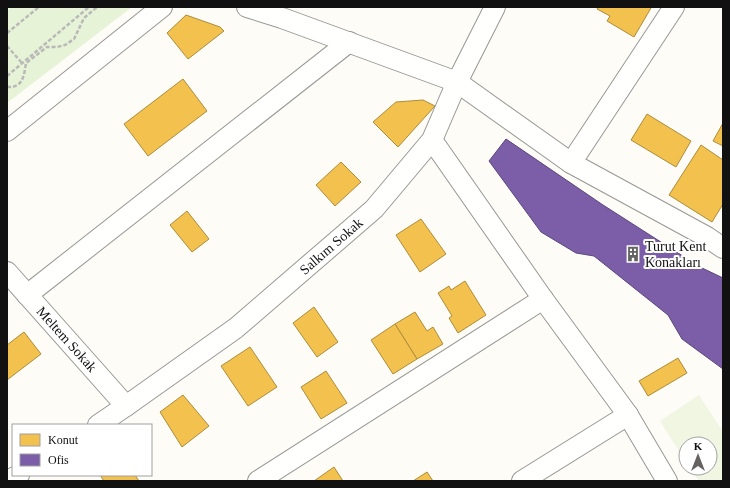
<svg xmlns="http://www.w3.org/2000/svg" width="730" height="488" viewBox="0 0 730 488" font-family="Georgia,serif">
	<rect width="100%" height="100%" fill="#fdfcf7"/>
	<!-- green -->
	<polygon fill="#e7f3d7" points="11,7 132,7 7,103 7,11"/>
	<!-- pitch -->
	<polygon fill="#f0f6e1" points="699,395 723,432 723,481 699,481 690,468 710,468 710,444 686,444 686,462 660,421"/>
	<!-- homes -->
	<g fill="#f2c14e" stroke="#ae8c3c">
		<polygon points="598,7 650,7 651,8 634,37 607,21 610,16 597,9"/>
		<polygon points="186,15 220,27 224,31 188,59 167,33"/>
		<polygon points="183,79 207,111 148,156 124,124"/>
		<polygon points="423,100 435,106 398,147 373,122 396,102"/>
		<polygon points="647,114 691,141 676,167 631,140"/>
		<polygon points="723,123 723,146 713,141"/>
		<polygon points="701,145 723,160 723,204 712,222 669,195"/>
		<polygon points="341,162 361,182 335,206 316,185"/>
		<polygon points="187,211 209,239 192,252 170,225"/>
		<polygon points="421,219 446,254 420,272 396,235"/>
		<polygon points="465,281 486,315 458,333 449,318 452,316 438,293 449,286 451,290"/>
		<polygon points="314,307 338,342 317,357 293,323"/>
		<polygon points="415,312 427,331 433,327 443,344 417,359 395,324"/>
		<polygon points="395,324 417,359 393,374 371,340"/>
		<polygon points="24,332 41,354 7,380 7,345"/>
		<polygon points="250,347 277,387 248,406 221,366"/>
		<polygon points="678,358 687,373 648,396 639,381"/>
		<polygon points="326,371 347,403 321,419 301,387"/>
		<polygon points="183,395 209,426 182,447 160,412"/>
		<polygon points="334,467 343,481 314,481"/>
		<polygon points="427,472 433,481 413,481"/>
		<polygon points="100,475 135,475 139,481 104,481"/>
	</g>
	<!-- offices -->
	<polygon fill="#7b5ea7" stroke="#5b477a" points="506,139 603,205 700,267 723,278 723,369 682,339 668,315 594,256 576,253 541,232 489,161"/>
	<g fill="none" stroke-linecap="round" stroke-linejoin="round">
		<defs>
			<g id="street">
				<polyline points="247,7 282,18 457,82 571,163 707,237 723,248"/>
				<polyline points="7,131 162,7"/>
				<polyline points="432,140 543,299 628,415 667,481"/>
				<polyline points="571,163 674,7"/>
				<polyline points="7,272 126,406"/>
				<polyline points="27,295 349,42"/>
				<polyline points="98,425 126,406 236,328 374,209 432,140 457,82 495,7"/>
				<polyline points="7,481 19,475"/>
				<polyline points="258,481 543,299"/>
				<polyline points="522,481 628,415"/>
			</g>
		</defs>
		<!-- street casing -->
		<use href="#street" stroke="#979795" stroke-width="22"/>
		<!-- path -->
		<g stroke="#b9b9b8" stroke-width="2.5" stroke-dasharray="4 2" stroke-linecap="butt">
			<polyline points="7,33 39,7"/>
			<polyline points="7,46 22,63"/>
			<polyline points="7,76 89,7"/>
			<path d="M7,87C23,88 24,76 26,63L47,47H57L65,45L74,39L84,18L97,7"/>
		</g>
		<!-- street -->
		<use href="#street" stroke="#fffffe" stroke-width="20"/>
	</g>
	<!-- icons -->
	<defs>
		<symbol id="building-bare" viewBox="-9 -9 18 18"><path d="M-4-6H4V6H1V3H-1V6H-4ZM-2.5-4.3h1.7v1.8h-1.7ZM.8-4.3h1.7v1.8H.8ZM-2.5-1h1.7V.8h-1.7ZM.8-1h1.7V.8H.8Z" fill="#646362" stroke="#fff" stroke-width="2.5" paint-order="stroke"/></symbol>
	</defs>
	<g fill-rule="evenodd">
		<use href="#building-bare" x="622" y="243" width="22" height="22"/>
	</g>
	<g text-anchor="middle" stroke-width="4" stroke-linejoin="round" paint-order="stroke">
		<!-- street labels -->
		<g font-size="14" fill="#111" stroke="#fff">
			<text transform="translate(331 246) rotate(-41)" y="5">Salkım Sokak</text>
			<text transform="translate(67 339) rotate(48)" y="5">Meltem Sokak</text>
		</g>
		<!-- poi labels -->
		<g font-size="14" fill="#111" stroke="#fff" text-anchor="start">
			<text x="645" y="251">Turut Kent<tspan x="645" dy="16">Konakları</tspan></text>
		</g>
	</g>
	<!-- border -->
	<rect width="730" height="488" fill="none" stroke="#111111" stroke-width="16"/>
	<!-- legend -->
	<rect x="12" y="424" width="140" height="52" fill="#ffffff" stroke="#a0a0a0"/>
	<rect x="20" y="434" width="20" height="12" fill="#f2c14e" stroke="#a0a0a0"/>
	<text x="48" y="444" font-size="12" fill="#111111">Konut</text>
	<rect x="20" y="454" width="20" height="12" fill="#7b5ea7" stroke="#a0a0a0"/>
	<text x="48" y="464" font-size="12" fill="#111111">Ofis</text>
	<!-- north arrow -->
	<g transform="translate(698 456)"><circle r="19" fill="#ffffff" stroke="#a0a0a0"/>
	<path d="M0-3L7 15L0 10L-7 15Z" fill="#646362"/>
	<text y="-6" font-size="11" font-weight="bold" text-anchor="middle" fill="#111111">K</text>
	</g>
</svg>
